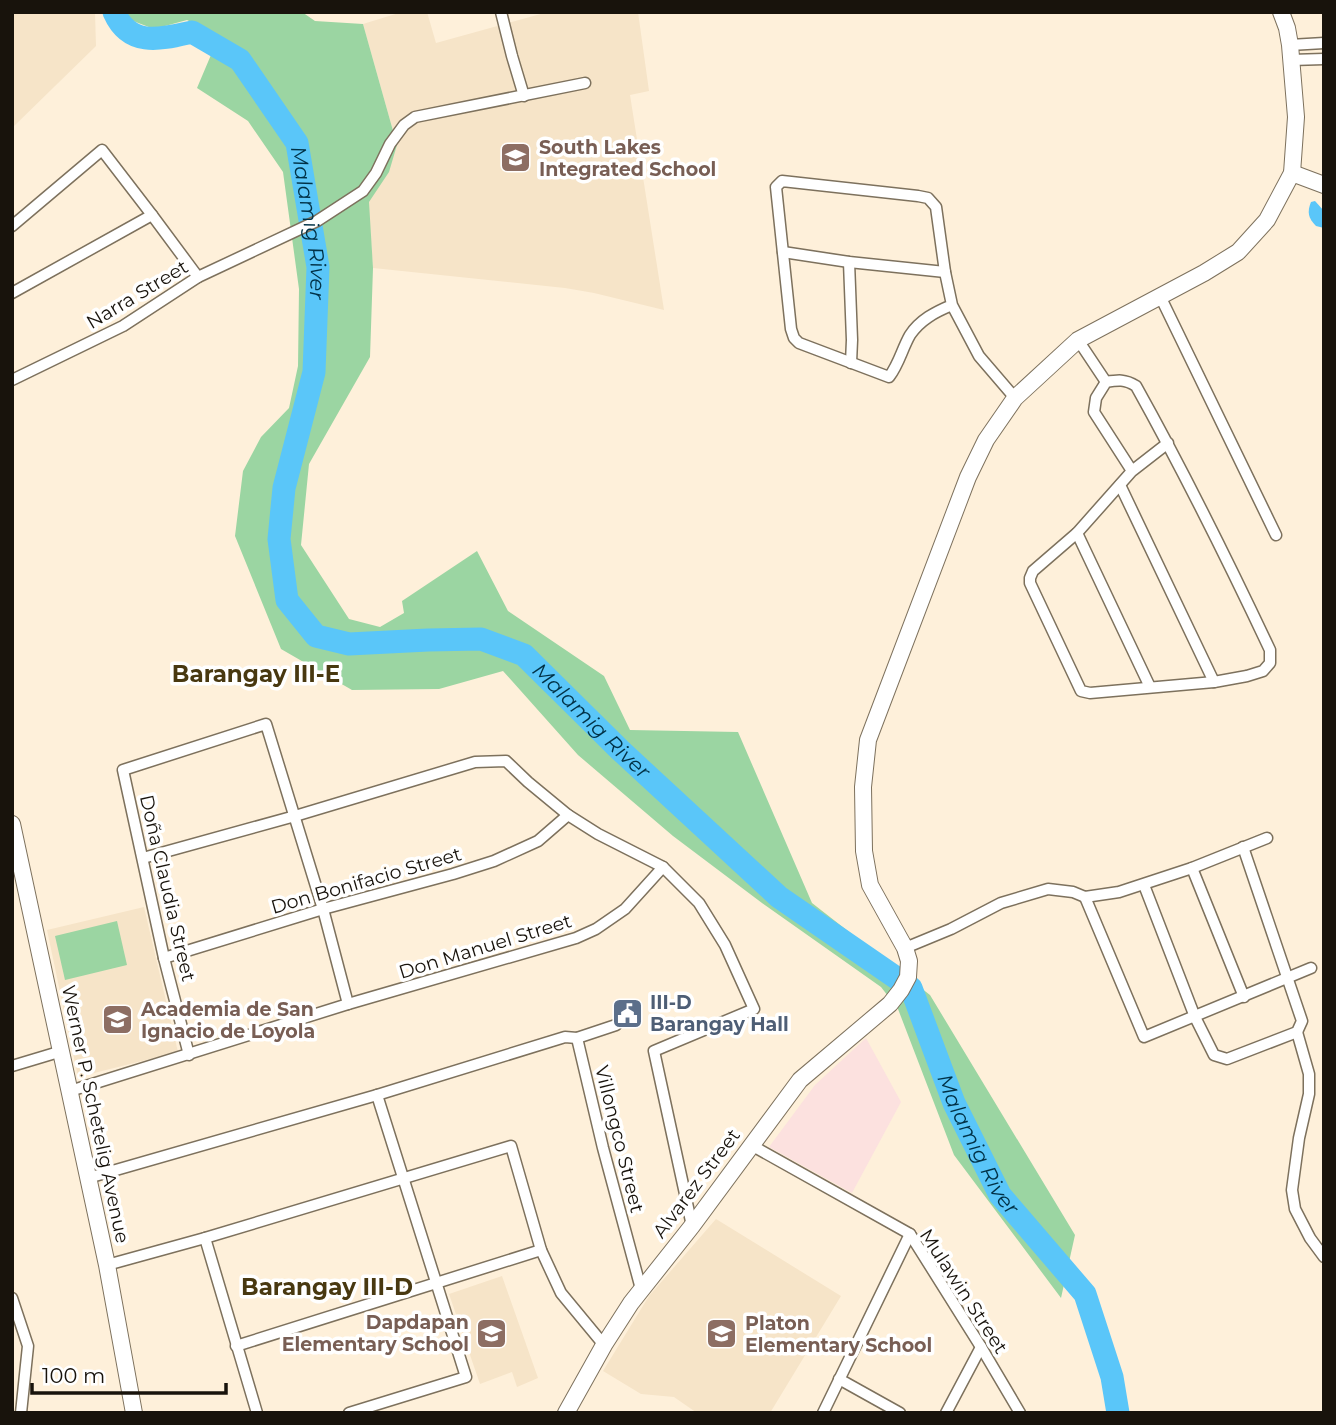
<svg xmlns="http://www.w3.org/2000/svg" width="1336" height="1425" viewBox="0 0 1336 1425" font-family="Montserrat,sans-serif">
	<rect width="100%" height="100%" fill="#fef0da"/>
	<!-- commercial -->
	<polygon fill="#fce1df" points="866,1038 901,1102 852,1193 769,1147 815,1085"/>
	<!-- built -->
	<g fill="#f6e4c8">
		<polygon points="12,12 95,12 96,46 12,128"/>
		<polygon points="402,12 427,12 436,43 548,12 638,12 649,91 630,95 664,310 594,293 565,288 373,268 368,201 388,172 397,145 363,24"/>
		<polygon points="144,907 178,1052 78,1077 47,930"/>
		<polygon points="716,1219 841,1296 770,1413 697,1413 674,1397 641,1394 603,1371 649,1296"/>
		<polygon points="502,1276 538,1378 517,1387 512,1372 480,1384 449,1294"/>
	</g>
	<!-- green -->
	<g fill="#9bd5a2">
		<polygon points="126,12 302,12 315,21 363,24 397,145 389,172 369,202 373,268 370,357 309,464 301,545 349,619 380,627 404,613 402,601 477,551 508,611 604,676 630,730 738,732 812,903 930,995 1075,1235 1061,1298 954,1155 898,1009 881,987 762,903 673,836 578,755 503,671 439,689 352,690 281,649 235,536 243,471 261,437 289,408 298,366 299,289 283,172 248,121 197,88 219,36 187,20 154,29 128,19"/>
		<polygon points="117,921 127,965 65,980 55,936"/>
	</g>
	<!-- water -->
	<path fill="#5ac6f9" d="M1315,201L1324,211V228L1316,226C1308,218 1307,212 1311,202Z"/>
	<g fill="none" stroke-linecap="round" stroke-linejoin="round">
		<!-- river -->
		<path stroke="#5ac6f9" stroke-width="23" id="s1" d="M114,12C130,48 161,39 192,32L240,60L297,143L318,267L314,372L284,488L279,539L287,600L316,636L349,644L428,640L481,639L524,655L620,750L779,897L911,988L954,1103L1000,1195L1085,1294L1112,1377L1118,1413"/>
		<defs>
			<g id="street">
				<polyline points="501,12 512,56 524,96"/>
				<polyline points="1290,45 1324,43"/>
				<polyline points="1291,60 1324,59"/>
				<polyline points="12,226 102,150 152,215 198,277"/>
				<polyline points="783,252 849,262 945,272"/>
				<polyline points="849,262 852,340 851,363"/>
				<polyline points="12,293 152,215"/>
				<polyline points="1160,296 1276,535"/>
				<path d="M952,305C935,312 920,320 910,335C902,349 899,364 889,377L799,343L794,338L791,329L776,187L782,181L918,196L928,198L936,207L945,272L952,305L979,356L1015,398"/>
				<polyline points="1078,340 1106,382"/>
				<polyline points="12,380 123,326 198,277 317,221 363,191 376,173 390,144 404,125 415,117 585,83"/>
				<path d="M1132,471L1094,412L1096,398L1106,382C1118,380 1125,379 1136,386C1184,472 1228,561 1270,650V663L1263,671L1247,676L1214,682L1090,693L1081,691L1030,583V578L1033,571L1077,533L1132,471L1168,443"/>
				<polyline points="1120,485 1214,682"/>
				<polyline points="1077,533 1150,687"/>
				<polyline points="143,858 295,816 475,762 506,761 528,782 568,815 598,834 663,867 699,903 725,945 754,1009 654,1051 692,1226"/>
				<polyline points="1192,868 1244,997"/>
				<polyline points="1144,885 1195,1017 1214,1055 1227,1059 1297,1032 1302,1021 1243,847"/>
				<polyline points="1085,897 1144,1037 1311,968"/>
				<polyline points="905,948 951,929 1001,903 1048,889 1073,892 1085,897 1119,892 1192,868 1267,838"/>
				<polyline points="164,958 323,909 453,874 494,861 538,841 568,815"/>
				<polyline points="1297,1032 1309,1074 1309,1094 1299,1138 1292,1190 1295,1209 1310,1238 1324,1257"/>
				<polyline points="577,1038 603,1148 641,1289"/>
				<polyline points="189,1055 164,958 123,770 266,724 323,909 348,1004"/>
				<polyline points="12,1066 62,1051"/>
				<polyline points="70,1091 348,1004 576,938 596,929 625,909 663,867"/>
				<polyline points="751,1145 910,1234 981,1347 1020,1413"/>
				<polyline points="88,1178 377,1095 565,1037 577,1038 616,1025"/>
				<polyline points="205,1238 257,1413"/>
				<polyline points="107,1265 205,1238 511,1146 541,1250 561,1293 604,1345"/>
				<polyline points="12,1298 28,1346 21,1413"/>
				<polyline points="236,1346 541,1250"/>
				<polyline points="839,1379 900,1413"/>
				<polyline points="349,1413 466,1377 377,1095"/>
				<polyline points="823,1413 910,1234"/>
				<polyline points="946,1413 981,1347"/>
			</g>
			<g id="secondary">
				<polyline points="1292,173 1324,185"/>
				<polyline points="12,824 107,1265 134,1413"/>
				<polyline points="566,1413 604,1345 631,1303 692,1226 800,1080 890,1004 901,990 908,977 909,961 905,948 870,885 864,851 863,787 868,740 968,477 986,440 1015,398 1078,340 1204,273 1238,252 1267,220 1292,173 1296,117 1290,45 1287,28 1281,12"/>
			</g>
		</defs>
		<!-- street casing -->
		<use href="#street" stroke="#7d715d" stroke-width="13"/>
		<!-- secondary casing -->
		<use href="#secondary" stroke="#7d715d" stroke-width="18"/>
		<!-- street -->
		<use href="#street" stroke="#fff" stroke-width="10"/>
		<!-- secondary -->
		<use href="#secondary" stroke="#fff" stroke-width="16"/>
	</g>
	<!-- icons -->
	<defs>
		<symbol id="school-square" viewBox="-11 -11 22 22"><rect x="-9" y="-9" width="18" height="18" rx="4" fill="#8d6e63" stroke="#fff"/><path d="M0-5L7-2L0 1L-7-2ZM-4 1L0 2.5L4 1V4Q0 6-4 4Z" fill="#fff"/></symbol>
		<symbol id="civic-square" viewBox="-11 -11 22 22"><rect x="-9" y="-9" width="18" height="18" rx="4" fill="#5c6f8a" stroke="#fff"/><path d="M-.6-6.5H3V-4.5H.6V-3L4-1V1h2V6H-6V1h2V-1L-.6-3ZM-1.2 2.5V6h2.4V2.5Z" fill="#fff"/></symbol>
	</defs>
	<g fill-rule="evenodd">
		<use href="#school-square" x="498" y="140" width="35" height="35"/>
		<use href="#civic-square" x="610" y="996" width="35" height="35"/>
		<use href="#school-square" x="100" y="1002" width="35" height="35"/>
		<use href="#school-square" x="474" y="1316" width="35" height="35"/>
		<use href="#school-square" x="704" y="1316" width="35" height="35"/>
	</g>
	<g text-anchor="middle" stroke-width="7" stroke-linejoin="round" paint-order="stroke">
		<!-- education labels -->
		<g font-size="19" font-weight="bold" fill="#785e54" stroke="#fff" text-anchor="start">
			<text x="539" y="154">South Lakes<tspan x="539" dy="22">Integrated School</tspan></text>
			<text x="141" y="1016">Academia de San<tspan x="141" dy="22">Ignacio de Loyola</tspan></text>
			<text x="469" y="1329" text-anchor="end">Dapdapan<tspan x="469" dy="22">Elementary School</tspan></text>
			<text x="745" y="1330">Platon<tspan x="745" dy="22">Elementary School</tspan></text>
		</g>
		<!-- street labels -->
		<g font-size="19" fill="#18130c" stroke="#fff">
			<text transform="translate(137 294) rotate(-31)" y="7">Narra Street</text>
			<text transform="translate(366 880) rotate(-16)" y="7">Don Bonifacio Street</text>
			<text transform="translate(168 888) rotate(77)" y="7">Doña Claudia Street</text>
			<text transform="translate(485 946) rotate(-17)" y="7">Don Manuel Street</text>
			<text transform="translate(96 1114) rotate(78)" y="7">Werner P. Schetelig Avenue</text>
			<text transform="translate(620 1139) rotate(76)" y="7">Villongco Street</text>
			<text transform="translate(696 1183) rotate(-53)" y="7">Alvarez Street</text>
			<text transform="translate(964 1291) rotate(57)" y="7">Mulawin Street</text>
		</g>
		<!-- service labels -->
		<g font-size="19" font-weight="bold" fill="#4e5e75" stroke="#fff" text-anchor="start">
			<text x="650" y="1009">III-D<tspan x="650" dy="22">Barangay Hall</tspan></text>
		</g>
		<!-- water labels -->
		<g font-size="21" font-style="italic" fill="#003146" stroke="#fff">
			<text dy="7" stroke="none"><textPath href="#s1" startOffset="327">Malamig River</textPath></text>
			<text dy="7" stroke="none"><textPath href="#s1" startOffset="1062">Malamig River</textPath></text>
			<text dy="7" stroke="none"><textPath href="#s1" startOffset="1650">Malamig River</textPath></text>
		</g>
		<!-- quarter labels -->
		<g font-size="23" font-weight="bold" fill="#483810" stroke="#fff">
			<text x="256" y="682">Barangay III-E</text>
			<text x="327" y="1295">Barangay III-D</text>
		</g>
	</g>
	<!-- border -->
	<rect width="1336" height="1425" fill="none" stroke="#18130c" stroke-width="28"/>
	<!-- scale -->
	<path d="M32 1383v10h194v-10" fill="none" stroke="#18130c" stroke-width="3.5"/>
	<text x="42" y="1383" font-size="21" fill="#18130c" stroke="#ffffff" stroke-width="5" paint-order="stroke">100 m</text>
</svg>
